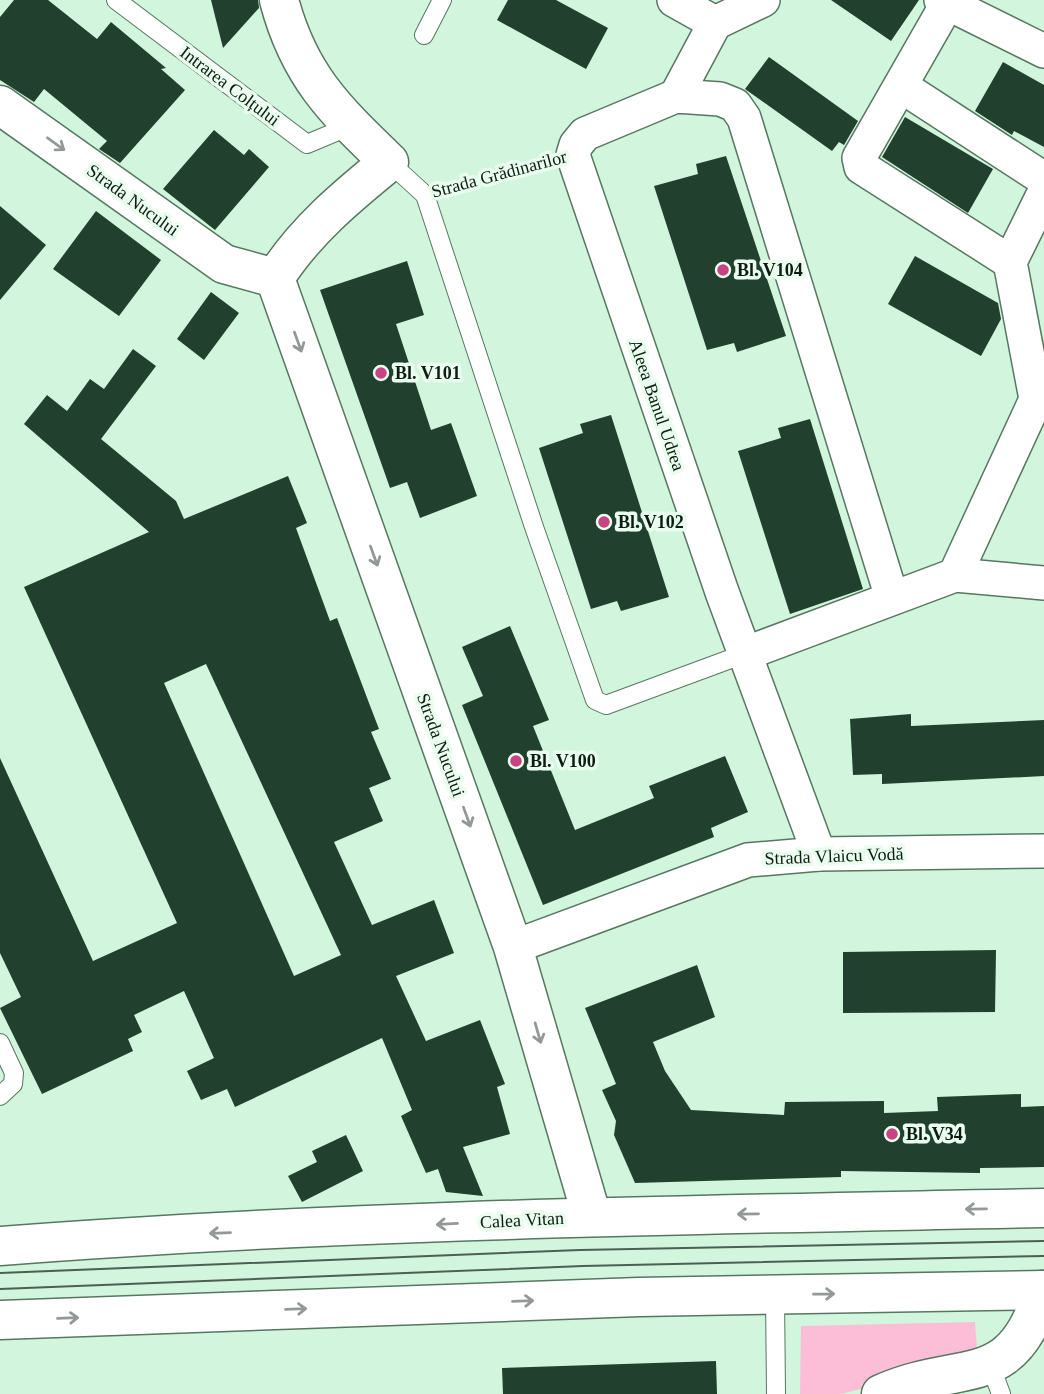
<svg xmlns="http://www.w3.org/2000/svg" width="1044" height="1394" viewBox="0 0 1044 1394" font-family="'Times New Roman',serif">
	<rect width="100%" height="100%" fill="#d1f5dd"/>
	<!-- green -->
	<polygon fill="#fcbed6" points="975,1322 978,1364 955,1365 841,1394 800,1394 801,1326"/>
	<!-- building -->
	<g fill="#22402e" fill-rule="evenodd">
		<polygon points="14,0 48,0 97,39 111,22 166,68 161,69 185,90 120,163 99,149 107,141 44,89 34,102 0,80 0,17"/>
		<polygon points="211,0 258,0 259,8 223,48"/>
		<polygon points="508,0 556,0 608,28 586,69 497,20"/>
		<polygon points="831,0 919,0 891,41"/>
		<polygon points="769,57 858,121 844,145 839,142 832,151 745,89"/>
		<polygon points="1003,62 1044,85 1044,147 1014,131 1012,135 975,111"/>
		<polygon points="905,117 993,169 968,213 882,157"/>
		<polygon points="214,130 244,155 249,149 269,167 215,230 163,189"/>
		<polygon points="726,156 786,336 737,352 734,343 707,350 654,186 698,174 696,164"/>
		<polygon points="0,206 46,245 0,300"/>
		<polygon points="96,211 161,260 119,316 53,269"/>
		<polygon points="915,256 998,303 1001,319 981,356 888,304"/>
		<polygon points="407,261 424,315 396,324 431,430 451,423 477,496 420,518 407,482 390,488 320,290"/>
		<polygon points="211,292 239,313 204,360 177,339"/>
		<path d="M133,349L156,366L101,439L176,501L184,519L288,476L307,523L296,528L330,621L337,618L369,703L379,729L371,732L391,779L369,788L383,821L334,842L372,925L434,900L454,953L396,976L426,1041L480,1020L505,1084L497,1087L510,1134L463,1147L483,1196L446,1192L438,1169L426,1173L401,1116L412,1110L382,1038L235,1107L227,1089L201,1100L187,1071L214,1058L184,991L134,1015L142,1032L128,1039L133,1051L42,1094L0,1008L21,997L0,953V758L93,961L177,923L24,587L149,532L24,424L47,395L67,411L90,379L104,389ZM206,664L341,955L294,976L164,683Z"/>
		<polygon points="611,415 669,597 621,611 617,601 591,609 539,448 583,433 580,424"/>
		<polygon points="810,419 863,589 790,614 738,451 781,438 778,428"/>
		<polygon points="510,626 549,720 533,726 575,830 654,798 649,786 725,756 748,812 711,828 714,837 543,905 462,705 483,696 462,647"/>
		<polygon points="911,714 911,726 1044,720 1044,776 882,784 882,774 853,775 850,719"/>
		<polygon points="996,950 995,1012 843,1013 843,952"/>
		<polygon points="697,965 715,1017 653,1042 665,1071 691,1110 784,1115 785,1102 884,1101 884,1113 938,1111 937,1097 1021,1094 1021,1107 1044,1106 1044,1167 980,1168 980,1173 841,1171 841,1177 635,1183 614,1135 616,1121 602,1090 616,1084 585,1008"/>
		<polygon points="346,1135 363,1171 302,1202 288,1176 317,1162 312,1151"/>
		<polygon points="716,1361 717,1394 503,1394 502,1368"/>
	</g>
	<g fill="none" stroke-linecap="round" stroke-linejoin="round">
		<defs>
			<g id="lane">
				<polyline points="116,0 307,144 350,126"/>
				<polyline points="424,35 442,0"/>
				<polyline points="389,162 425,195 534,527 595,700 606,705 744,654"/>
				<polyline points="0,1043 14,1073 13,1084 0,1096"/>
				<polyline points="775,1294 776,1394"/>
				<polyline points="991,1367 1001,1394"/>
			</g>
			<g id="street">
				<polyline points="674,0 715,23"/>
				<polyline points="941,0 1044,51"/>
				<polyline points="947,4 859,158 861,167 1010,262"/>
				<polyline points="901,86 1044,179"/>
				<polyline points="676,96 715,23 763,0"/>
				<polyline points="1036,399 1010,262 1044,193"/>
				<polyline points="955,575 1044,382"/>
				<polyline points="744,654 955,575 1044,583"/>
				<polyline points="819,854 722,592 573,155 576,145 585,134 676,96 720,99 735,105 744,118 892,598"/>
				<polyline points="513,947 748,860 819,854 1044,851"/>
			</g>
			<g id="secondary">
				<polyline points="0,105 224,264 275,278"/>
				<polyline points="275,278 513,947 592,1217"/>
				<path d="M275,278C305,231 346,197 389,162C335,110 299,76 279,0"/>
				<path d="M0,1246C346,1219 697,1215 1044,1208"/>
				<polyline points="0,1320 639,1297 1044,1290"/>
				<path d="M881,1394C961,1358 1012,1394 1043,1290"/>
			</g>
		</defs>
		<!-- lane casing -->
		<use href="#lane" stroke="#577762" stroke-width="20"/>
		<!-- street casing -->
		<use href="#street" stroke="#577762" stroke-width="36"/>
		<!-- secondary casing -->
		<use href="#secondary" stroke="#577762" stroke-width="41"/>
		<!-- path -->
		<polyline stroke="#849f8d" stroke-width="4.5" stroke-dasharray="3.5 5" stroke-linecap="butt" points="450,189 542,164"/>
		<!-- lane -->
		<use href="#lane" stroke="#fff" stroke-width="18"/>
		<!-- street -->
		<use href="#street" stroke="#fff" stroke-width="33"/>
		<!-- secondary -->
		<use href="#secondary" stroke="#fff" stroke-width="38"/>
		<!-- tram -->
		<g stroke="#4b5f52" stroke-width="2">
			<polyline points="0,1273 580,1250 1044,1241"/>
			<polyline points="0,1289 583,1266 1044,1256"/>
		</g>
	</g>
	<!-- one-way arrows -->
	<defs><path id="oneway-shaft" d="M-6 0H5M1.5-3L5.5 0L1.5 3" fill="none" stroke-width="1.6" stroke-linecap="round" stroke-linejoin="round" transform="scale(1.75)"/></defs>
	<g stroke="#939995">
		<use href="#oneway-shaft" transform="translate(56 144) rotate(36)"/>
		<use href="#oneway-shaft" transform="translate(298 342) rotate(70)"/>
		<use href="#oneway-shaft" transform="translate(374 556) rotate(70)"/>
		<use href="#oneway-shaft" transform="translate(467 817) rotate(70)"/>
		<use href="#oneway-shaft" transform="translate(538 1033) rotate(74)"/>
		<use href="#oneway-shaft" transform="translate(976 1209) rotate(179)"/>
		<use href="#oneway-shaft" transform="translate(748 1214) rotate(179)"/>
		<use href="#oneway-shaft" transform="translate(447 1224) rotate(177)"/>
		<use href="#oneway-shaft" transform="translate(220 1233) rotate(178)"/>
		<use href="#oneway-shaft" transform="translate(824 1294) rotate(-1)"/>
		<use href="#oneway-shaft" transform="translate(523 1301) rotate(-2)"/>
		<use href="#oneway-shaft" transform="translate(296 1309) rotate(-2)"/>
		<use href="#oneway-shaft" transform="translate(68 1318) rotate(-2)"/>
	</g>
	<!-- markers -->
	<g fill="#c94384" stroke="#e9feef" stroke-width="2.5">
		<circle cx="723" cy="270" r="7"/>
		<circle cx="381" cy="373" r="7"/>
		<circle cx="604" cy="522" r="7"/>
		<circle cx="516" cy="761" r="7"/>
		<circle cx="892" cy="1134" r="7"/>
	</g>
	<g text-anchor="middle" stroke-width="7" stroke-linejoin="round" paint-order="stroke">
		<!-- street labels -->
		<g font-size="18" fill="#0f1c13" stroke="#e9feef">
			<text transform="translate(230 86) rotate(37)" y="6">Intrarea Colțului</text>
			<text transform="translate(499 174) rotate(-15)" y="6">Strada Grădinarilor</text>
			<text transform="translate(133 200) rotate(36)" y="6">Strada Nucului</text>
			<text transform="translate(657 405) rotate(71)" y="6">Aleea Banul Udrea</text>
			<text transform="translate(441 745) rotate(70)" y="6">Strada Nucului</text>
			<text transform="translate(834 856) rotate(-2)" y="6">Strada Vlaicu Vodă</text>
			<text transform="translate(522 1220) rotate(-3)" y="6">Calea Vitan</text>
		</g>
		<!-- poi labels -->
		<g font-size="18" font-weight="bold" fill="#0f1c13" stroke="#e9feef" text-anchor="start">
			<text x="737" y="276">Bl. V104</text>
			<text x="395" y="379">Bl. V101</text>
			<text x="618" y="528">Bl. V102</text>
			<text x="530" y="767">Bl. V100</text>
			<text x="906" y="1140">Bl. V34</text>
		</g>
	</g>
</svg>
